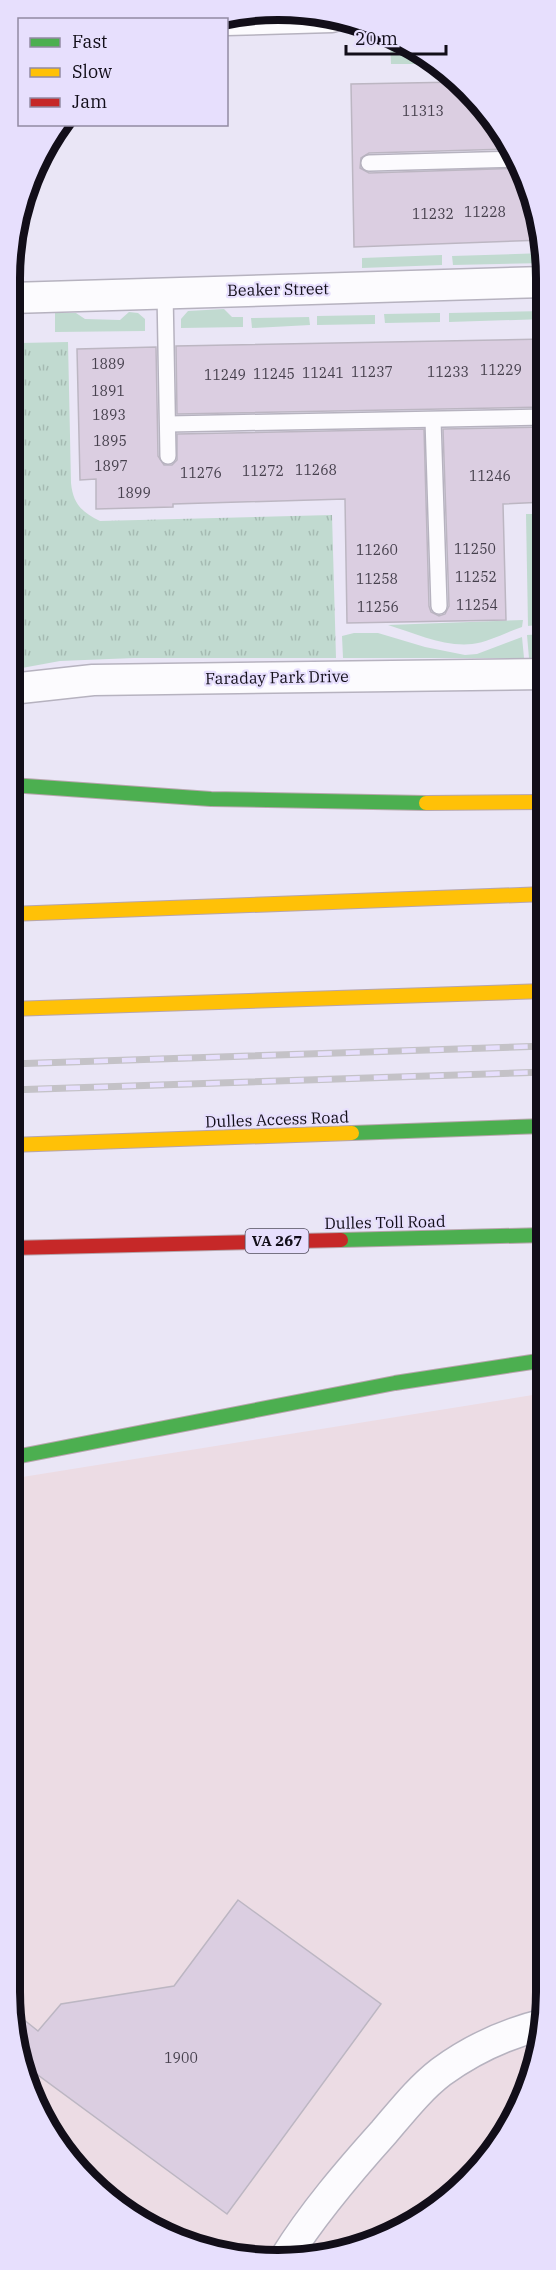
<svg xmlns="http://www.w3.org/2000/svg" width="556" height="2270" viewBox="0 0 556 2270" font-family="'IBM Plex Serif',serif">
	<defs>
		<pattern id="park-tufts" width="24" height="20" patternUnits="userSpaceOnUse" patternTransform="scale(1.5)"><rect width="24" height="20" fill="#c1dad0"/><path d="M3 7l-1-3M5 7V3M7 7l1-3M15 17l-1-3M17 17v-4M19 17l1-3" fill="none" stroke="#a5bab2"/></pattern>
	</defs>
	<rect width="100%" height="100%" fill="#eae6f6"/>
	<!-- commercial -->
	<polygon fill="#ecdce4" points="545,1393 545,2027 511,2126 442,2205 348,2252 260,2260 159,2233 76,2170 29,2095 9,1992 10,1479"/>
	<!-- green -->
	<g fill="#c1dad0">
		<polygon points="405,42 405,43 435,64 391,64 390,43"/>
		<polygon points="545,253 545,263 453,265 452,256"/>
		<polygon points="442,255 442,265 362,268 362,258"/>
		<polygon points="224,309 232,317 243,317 243,327 181,328 181,319 188,311"/>
		<polygon points="545,311 545,319 449,322 449,313"/>
		<polygon points="129,312 138,313 145,319 145,331 55,332 55,313 76,313 85,319 120,320"/>
		<polygon points="440,313 440,322 385,323 384,314"/>
		<polygon points="375,315 375,324 317,325 317,316"/>
		<polygon points="309,317 310,325 252,328 251,318"/>
		<polygon points="526,514 545,514 545,624 528,626"/>
		<path d="M523,620L522,627C506,632 489,642 472,644C444,647 414,633 388,625Z"/>
		<polygon points="354,633 378,633 425,647 465,655 477,654 522,637 524,658 343,658 342,636"/>
		<polygon points="545,634 545,657 529,658 527,635"/>
	</g>
	<!-- park -->
	<path fill="url(#park-tufts)" d="M68,342L71,483C73,503 81,512 100,521L332,515L336,658H134L60,661L11,670V470L18,398L20,343Z"/>
	<!-- building -->
	<g fill="#dbcee1" stroke="#bcb6c2" stroke-width="1.5">
		<polygon points="460,82 468,88 512,149 369,153 361,158 360,168 369,173 522,168 544,240 354,247 351,84"/>
		<polygon points="545,339 545,407 177,414 176,346"/>
		<polygon points="156,347 158,456 164,465 172,465 177,460 177,434 424,429 429,606 431,612 439,616 445,614 449,606 443,429 545,427 545,502 503,504 506,620 347,623 345,499 173,504 173,507 96,509 96,479 80,480 77,349"/>
		<polygon points="238,1900 381,2004 227,2214 23,2064 13,2011 38,2031 61,2004 174,1986"/>
	</g>
	<g fill="none" stroke-linecap="round" stroke-linejoin="round">
		<defs>
			<g id="lane">
				<polyline points="369,163 519,159"/>
				<polyline points="165,292 168,456"/>
				<polyline points="433,420 439,606"/>
				<polyline points="168,424 545,417"/>
			</g>
			<g id="street">
				<polyline points="226,20 332,17"/>
				<polyline points="11,298 545,282"/>
				<polyline points="11,689 93,680 545,674"/>
				<path d="M285,2258C313,2213 349,2171 384,2132C402,2111 419,2089 441,2072C471,2050 508,2033 545,2024"/>
			</g>
			<g id="fast">
				<polyline points="11,785 211,799 426,803"/>
				<polyline points="352,1133 545,1126"/>
				<polyline points="341,1240 545,1235"/>
				<polyline points="10,1458 395,1383 545,1360"/>
			</g>
			<g id="slow">
				<polyline points="426,803 545,802"/>
				<polyline points="10,914 545,894"/>
				<polyline points="10,1009 545,991"/>
				<polyline points="10,1145 352,1133"/>
			</g>
			<polyline id="jam" points="10,1248 341,1240"/>
		</defs>
		<!-- lane casing -->
		<use href="#lane" stroke="#b6b2bf" stroke-width="18"/>
		<!-- street casing -->
		<use href="#street" stroke="#b6b2bf" stroke-width="33"/>
		<!-- fast casing -->
		<use href="#fast" stroke="#b7a5ac" stroke-width="16"/>
		<!-- slow casing -->
		<use href="#slow" stroke="#b7a5ac" stroke-width="16"/>
		<!-- jam casing -->
		<use href="#jam" stroke="#b7a5ac" stroke-width="16"/>
		<!-- lane -->
		<use href="#lane" stroke="#fcfbfe" stroke-width="15"/>
		<!-- street -->
		<use href="#street" stroke="#fcfbfe" stroke-width="30"/>
		<!-- fast -->
		<use href="#fast" stroke="#4caf50" stroke-width="14"/>
		<!-- slow -->
		<use href="#slow" stroke="#ffc107" stroke-width="14"/>
		<!-- jam -->
		<use href="#jam" stroke="#c62828" stroke-width="14"/>
		<defs>
			<g id="rail">
				<polyline points="10,1064 545,1046"/>
				<polyline points="10,1090 545,1072"/>
			</g>
		</defs>
		<!-- rail casing -->
		<use href="#rail" stroke="#c4c2c7" stroke-width="7"/>
		<!-- rail -->
		<use href="#rail" stroke="#e7dffd" stroke-width="4.5" stroke-dasharray="14" stroke-linecap="butt"/>
	</g>
	<g text-anchor="middle" stroke-width="4.5" stroke-linejoin="round" paint-order="stroke">
		<!-- number labels -->
		<g font-size="14" fill="#46404d">
			<text x="423" y="116">11313</text>
			<text x="485" y="217">11228</text>
			<text x="433" y="219">11232</text>
			<text x="108" y="369">1889</text>
			<text x="501" y="375">11229</text>
			<text x="372" y="377">11237</text>
			<text x="448" y="377">11233</text>
			<text x="323" y="378">11241</text>
			<text x="274" y="379">11245</text>
			<text x="225" y="380">11249</text>
			<text x="108" y="396">1891</text>
			<text x="109" y="420">1893</text>
			<text x="110" y="446">1895</text>
			<text x="111" y="471">1897</text>
			<text x="316" y="475">11268</text>
			<text x="263" y="476">11272</text>
			<text x="201" y="478">11276</text>
			<text x="490" y="481">11246</text>
			<text x="134" y="498">1899</text>
			<text x="475" y="554">11250</text>
			<text x="377" y="555">11260</text>
			<text x="476" y="582">11252</text>
			<text x="377" y="584">11258</text>
			<text x="477" y="610">11254</text>
			<text x="378" y="612">11256</text>
			<text x="181" y="2063">1900</text>
		</g>
		<!-- shield labels -->
		<rect fill="#e7dffd" stroke="#524d5d" stroke-width="1.5" x="245.5" y="1229" width="63" height="24" rx="4.5"/>
		<g font-size="15" font-weight="bold" fill="#120e19">
			<text x="277" y="1246">VA 267</text>
		</g>
		<!-- street labels -->
		<g font-size="16" fill="#120e19" stroke="#e7dffd">
			<text transform="translate(278 289) rotate(-1)" y="6">Beaker Street</text>
			<text transform="translate(277 677) rotate(-1)" y="6">Faraday Park Drive</text>
			<text transform="translate(277 1119) rotate(-2)" y="6">Dulles Access Road</text>
			<text transform="translate(385 1222) rotate(-1)" y="6">Dulles Toll Road</text>
		</g>
	</g>
	<!-- crop -->
	<path d="M0 0H556V2270H0ZM278 20H278A258 258 0 0 1 536 278V1992A258 258 0 0 1 278 2250H278A258 258 0 0 1 20 1992V278A258 258 0 0 1 278 20Z" fill="#e7dffd" fill-rule="evenodd"/>
	<path fill="none" stroke="#120e19" stroke-width="8" d="M278 20H278A258 258 0 0 1 536 278V1992A258 258 0 0 1 278 2250H278A258 258 0 0 1 20 1992V278A258 258 0 0 1 278 20Z"/>
	<!-- legend -->
	<rect x="18" y="18" width="210" height="108" fill="#e7dffd" stroke="#928ba2" stroke-width="1.5"/>
	<rect x="30" y="38" width="30" height="9" fill="#4caf50" stroke="#928ba2" stroke-width="1.5"/>
	<text x="72" y="48" font-size="18" fill="#120e19">Fast</text>
	<rect x="30" y="68" width="30" height="9" fill="#ffc107" stroke="#928ba2" stroke-width="1.5"/>
	<text x="72" y="78" font-size="18" fill="#120e19">Slow</text>
	<rect x="30" y="98" width="30" height="9" fill="#c62828" stroke="#928ba2" stroke-width="1.5"/>
	<text x="72" y="108" font-size="18" fill="#120e19">Jam</text>
	<!-- scale -->
	<path d="M346 45v9h100v-9" fill="none" stroke="#120e19" stroke-width="3"/>
	<text x="355" y="45" font-size="18" fill="#120e19" stroke="#e7dffd" stroke-width="4.5" paint-order="stroke">20 m</text>
</svg>
